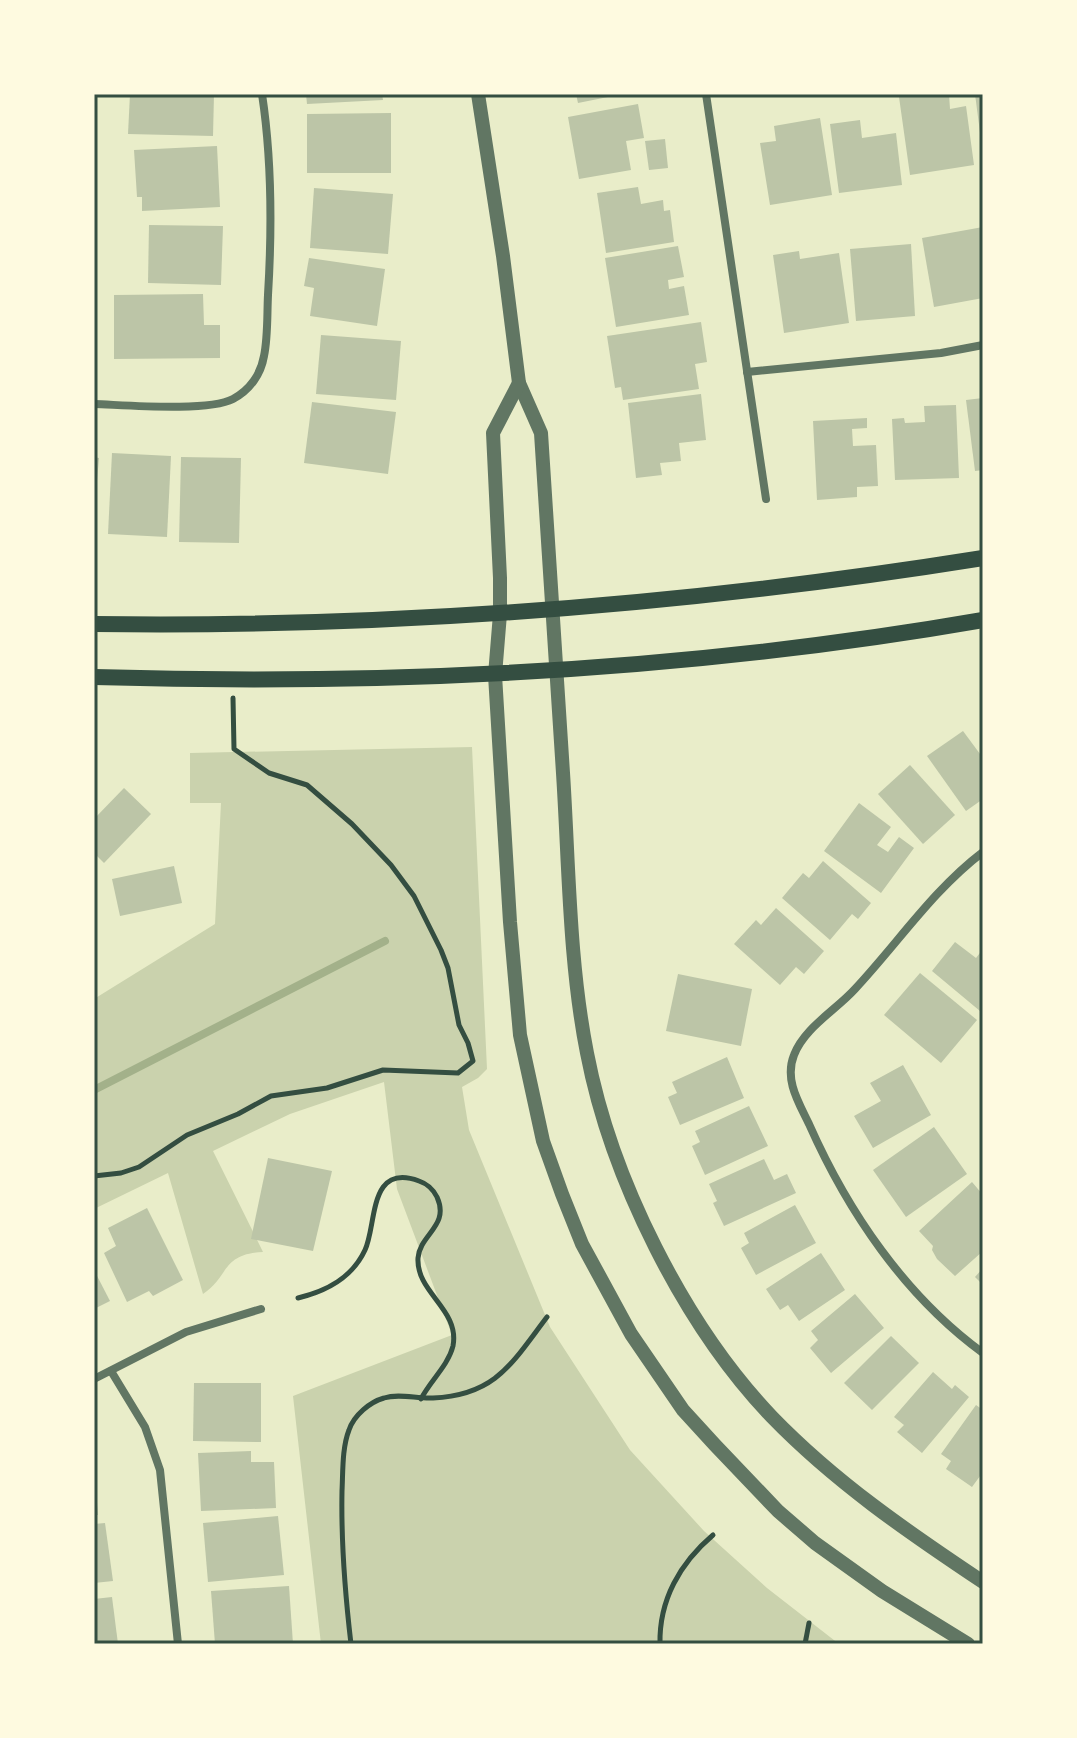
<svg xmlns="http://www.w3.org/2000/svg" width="1077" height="1738" viewBox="0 0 1077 1738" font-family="'Golos Text',sans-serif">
	<rect width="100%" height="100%" fill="#e9edc9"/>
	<!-- green -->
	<path fill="#cad2ad" d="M472,747L487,1069L478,1078L462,1087L469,1130L550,1327L630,1450L704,1531L767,1588L839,1644H321L293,1396L452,1335L397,1189L384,1082L290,1114L213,1151L263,1252C221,1254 229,1277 203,1294L168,1173L94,1209V999L215,924L221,803H190V753Z"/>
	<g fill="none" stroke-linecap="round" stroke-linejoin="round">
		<!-- stream -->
		<polyline stroke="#a3b18a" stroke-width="8" points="94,1090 385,941"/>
	</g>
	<!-- building -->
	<g fill="#bcc5a7">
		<polygon points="130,94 214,94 213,136 128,134"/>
		<polygon points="306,94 382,94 383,100 307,104"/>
		<polygon points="576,94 618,94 618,95 578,103"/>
		<polygon points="922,94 949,94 950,109 966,106 974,165 910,175 899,97"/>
		<polygon points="975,94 983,94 983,140 981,140"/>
		<polygon points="638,104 644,138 626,141 631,170 579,179 568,117"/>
		<polygon points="391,113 391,173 307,173 307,114"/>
		<polygon points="820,118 832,195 770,205 760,143 776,141 774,126"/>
		<polygon points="860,120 862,138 896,133 902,185 839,193 830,124"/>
		<polygon points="665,139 668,168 649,170 645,141"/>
		<polygon points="217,146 220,207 142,211 142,197 137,197 134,150"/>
		<polygon points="638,187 641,204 663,200 664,211 670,210 674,242 606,253 597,193"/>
		<polygon points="314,188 393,194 388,254 310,248"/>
		<polygon points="149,225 223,226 221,285 148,283"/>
		<polygon points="983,227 983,298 934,307 922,238"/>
		<polygon points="911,244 915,316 856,321 850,249"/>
		<polygon points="678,246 684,277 668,280 669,289 684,286 689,315 616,327 605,258"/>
		<polygon points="799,251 800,259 839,253 849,323 784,333 773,255"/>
		<polygon points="309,258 385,269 377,326 310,316 314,288 304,286"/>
		<polygon points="203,294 204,325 220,325 220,358 114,359 114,295"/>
		<polygon points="701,322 707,362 695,364 699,389 623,400 621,387 615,388 607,336"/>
		<polygon points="321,335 401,341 396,400 316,394"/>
		<polygon points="701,394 706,440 679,443 681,461 660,463 662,475 636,478 628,403"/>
		<polygon points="983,398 983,470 975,471 966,400"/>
		<polygon points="312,402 396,412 388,474 304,463"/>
		<polygon points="956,405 959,478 895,480 892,419 904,418 905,423 925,422 924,406"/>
		<polygon points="867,418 867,428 852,429 853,446 876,445 878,486 857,487 857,497 817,500 813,421"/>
		<polygon points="112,453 171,456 167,537 108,534"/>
		<polygon points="94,457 99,458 96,492 94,492"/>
		<polygon points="181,457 241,458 239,543 179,542"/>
		<polygon points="963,731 983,758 983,799 966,811 927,756"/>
		<polygon points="910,765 955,815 923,844 878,794"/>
		<polygon points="124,788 151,814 104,863 94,853 94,819"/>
		<polygon points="859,803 891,827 877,845 888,852 899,837 914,848 881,893 824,851"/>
		<polygon points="823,861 871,903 858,919 852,914 830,940 782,898 803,873 809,878"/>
		<polygon points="174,866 182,903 120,916 112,879"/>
		<polygon points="776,908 824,951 804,974 796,967 780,985 734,944 756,920 761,925"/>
		<polygon points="955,942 976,958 983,949 983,1007 980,1011 932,971"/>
		<polygon points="920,973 977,1020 941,1063 884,1015"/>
		<polygon points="678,974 752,989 741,1046 666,1031"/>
		<polygon points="727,1057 744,1098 680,1125 668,1097 677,1093 672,1082"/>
		<polygon points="903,1065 931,1115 873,1148 854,1116 881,1101 870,1083"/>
		<polygon points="749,1106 768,1146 705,1175 692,1146 700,1142 695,1131"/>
		<polygon points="934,1127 967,1174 906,1217 873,1170"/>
		<polygon points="268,1158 332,1171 313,1251 251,1239"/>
		<polygon points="764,1159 774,1180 787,1174 796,1193 724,1226 713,1203 717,1201 709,1184"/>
		<polygon points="972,1182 983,1195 983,1251 955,1276 937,1259 932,1250 933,1246 919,1231"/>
		<polygon points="795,1205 816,1243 756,1275 741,1248 749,1243 744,1233"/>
		<polygon points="147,1208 183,1280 153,1296 149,1291 127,1302 104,1253 116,1246 108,1228"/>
		<polygon points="821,1253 845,1290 799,1321 788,1305 780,1310 766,1289"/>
		<polygon points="983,1268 983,1285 975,1277"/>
		<polygon points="94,1270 110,1301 94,1309"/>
		<polygon points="855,1294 884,1328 831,1373 810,1348 818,1340 811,1331"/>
		<polygon points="891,1336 919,1363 872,1410 844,1383"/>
		<polygon points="933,1372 952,1389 955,1385 969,1397 922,1453 897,1432 904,1425 894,1417"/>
		<polygon points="194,1383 261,1383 261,1442 193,1441"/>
		<polygon points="976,1405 983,1410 983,1472 972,1487 946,1469 951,1461 941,1454"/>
		<polygon points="251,1451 251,1462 274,1462 276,1508 201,1511 198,1453"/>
		<polygon points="94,1490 96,1490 98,1515 94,1515"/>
		<polygon points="278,1516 284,1575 208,1582 203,1523"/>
		<polygon points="105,1523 113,1581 94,1583 94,1524"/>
		<polygon points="289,1586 293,1644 215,1644 211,1591"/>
		<polygon points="112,1597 118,1644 94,1644 94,1599"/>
	</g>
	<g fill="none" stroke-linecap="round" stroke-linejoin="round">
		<!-- path -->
		<g stroke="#344e41" stroke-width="5">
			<polyline points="94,1176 121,1173 139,1167 187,1135 238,1114 271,1096 327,1088 383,1070 458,1073 473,1061 468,1043 459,1025 448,968 441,950 414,896 391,865 352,824 307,785 269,773 234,749 233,698"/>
			<path d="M298,1298C327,1291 352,1278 365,1250C377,1225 368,1162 419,1181C428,1184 433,1189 437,1197C450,1226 420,1234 418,1258C416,1293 460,1309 453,1346C448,1366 430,1381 421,1399"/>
			<path d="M351,1644C345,1593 341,1542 342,1491C343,1471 342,1448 349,1430C354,1415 370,1402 384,1398C399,1393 417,1399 433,1398C496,1395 512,1363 547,1317"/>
			<path d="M660,1644C659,1600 680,1563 713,1535"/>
			<polyline points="805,1644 809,1623"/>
		</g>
		<!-- minor -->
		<g stroke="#617663" stroke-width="8">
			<polyline points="706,94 766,499"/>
			<polyline points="747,372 941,353 983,345"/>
			<path d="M94,404C125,405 208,412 233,399C250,390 261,374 264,356C268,337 267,315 268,295C272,229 272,160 262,94"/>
			<path d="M983,852C933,890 898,943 855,989C836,1010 804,1028 794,1055C784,1080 799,1103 809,1124C848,1212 905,1296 983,1353"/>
			<polyline points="111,1371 145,1427 160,1470 178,1644"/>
			<polyline points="94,1379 186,1332 261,1309"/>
		</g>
		<!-- tertiary -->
		<g stroke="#617663" stroke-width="14">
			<path d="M478,94L503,256L519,383L541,433C548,547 556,660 563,773C569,866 569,962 587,1053C611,1178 684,1325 772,1417C835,1482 908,1532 983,1582"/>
			<polyline points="519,383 493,433 500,578 500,614 495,675 510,922 520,1035 543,1141 562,1194 582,1244 631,1334 683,1410 715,1445 778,1511 815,1543 882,1591 968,1644"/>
		</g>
		<!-- secondary -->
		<g stroke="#344e41" stroke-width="16">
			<path d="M94,624C392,628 689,605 983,558"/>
			<path d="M94,677C391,686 690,671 983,620"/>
		</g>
	</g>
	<!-- border -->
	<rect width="1077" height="1738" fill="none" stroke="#fefae0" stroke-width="192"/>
	<rect x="96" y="96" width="885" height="1546" fill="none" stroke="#344e41" stroke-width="3"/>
</svg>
